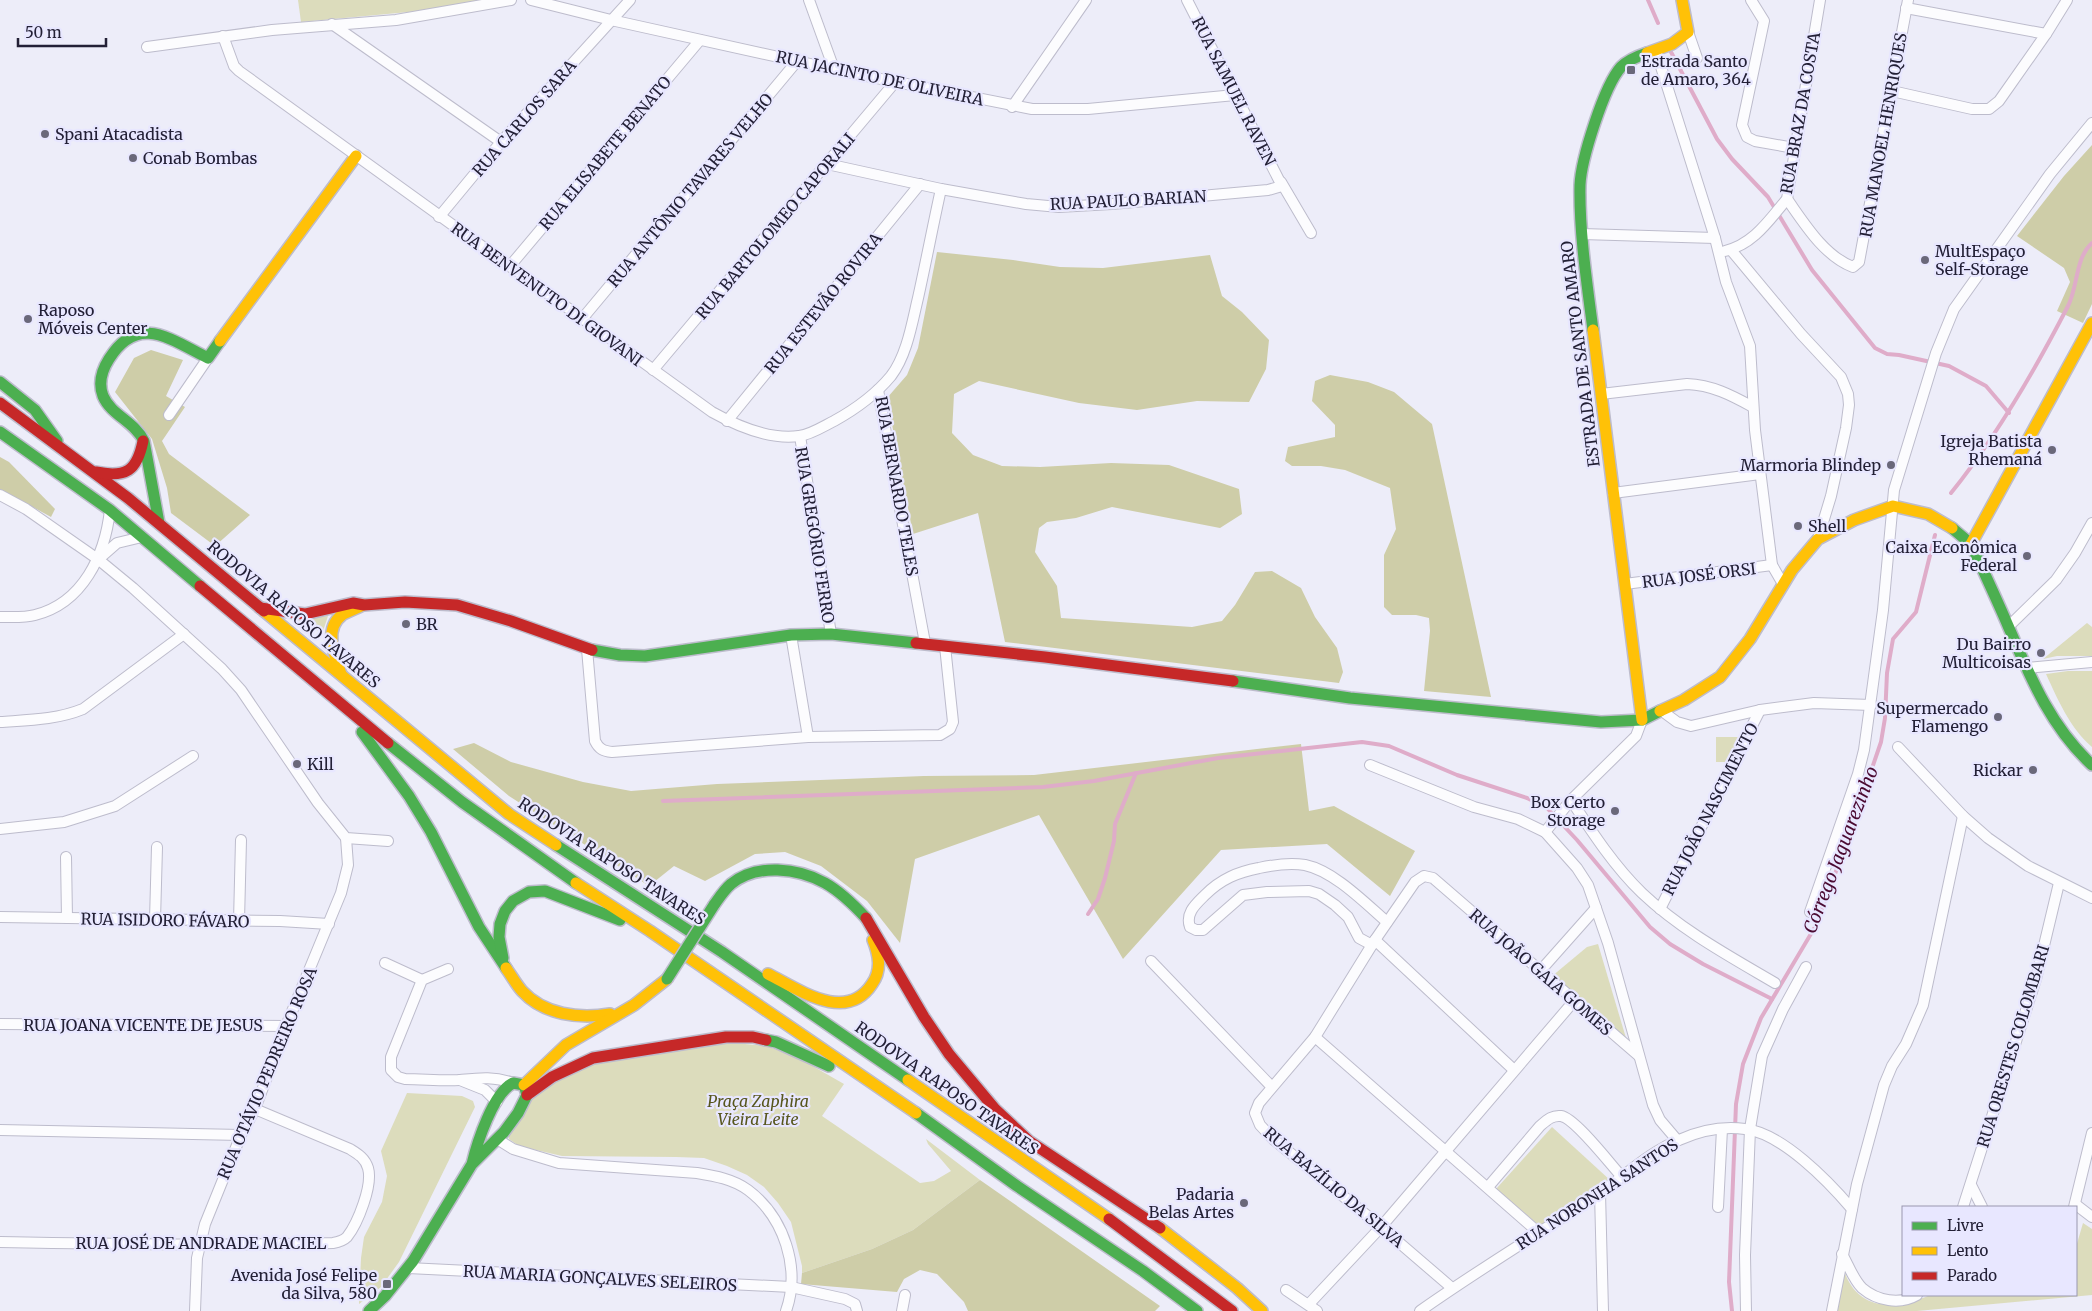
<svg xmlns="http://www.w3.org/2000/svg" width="2092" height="1311" viewBox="0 0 2092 1311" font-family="Merriweather,serif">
	<rect width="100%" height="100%" fill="#ededf9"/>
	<!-- green -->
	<g fill="#dcdcbc">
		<polygon points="298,0 480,0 430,10 301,22"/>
		<polygon points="328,616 322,634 305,621 304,618"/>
		<polygon points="2087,623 2092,627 2092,656 2057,656 2043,659"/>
		<path d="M2068,671H2092V747C2070,728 2058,700 2046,674Z"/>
		<polygon points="1716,737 1742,737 1730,762 1716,762"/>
		<polygon points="1598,944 1626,1038 1551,977 1587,947"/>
		<polygon points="723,1042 767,1046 802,1060 844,1084 822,1116 920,1183 934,1181 951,1171 928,1144 926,1139 980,1180 913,1230 872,1249 802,1273 802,1266 791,1222 778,1203 764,1187 747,1175 727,1166 704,1158 676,1157 562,1156 519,1146 509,1139 508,1134 532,1096 593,1060"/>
		<polygon points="407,1093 462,1096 473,1101 475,1107 399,1262 381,1287 359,1304 361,1258 364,1237 382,1202 387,1176 381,1151"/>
		<polygon points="1552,1127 1610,1180 1541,1227 1496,1189"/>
		<path d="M2083,1223L2092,1229V1295L1917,1311H1836L1843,1267C1855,1311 1894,1311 1930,1295H2076V1247Z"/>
	</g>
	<!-- forest -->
	<g fill="#cecda8">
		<polygon points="2092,145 2092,304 2083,323 2057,311 2070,282 2064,268 2017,236 2064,176"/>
		<polygon points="937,252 1013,260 1060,267 1103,268 1210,255 1222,296 1242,312 1269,340 1266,369 1249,402 1197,401 1137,410 1079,403 979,381 954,394 952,433 973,455 1002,466 1040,467 1111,463 1169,465 1239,489 1242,514 1220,528 1112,507 1076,518 1047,522 1039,528 1035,552 1057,586 1061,618 1192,627 1222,621 1235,605 1255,572 1272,571 1301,588 1315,617 1337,648 1343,672 1339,683 1005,642 978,513 913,534 887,398 907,375 918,348"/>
		<polygon points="151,350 183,360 166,396 185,407 162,441 169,454 250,515 215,546 171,513 167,488 152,439 115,392 134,358"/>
		<polygon points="1330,375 1368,382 1394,392 1432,424 1491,697 1424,691 1430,631 1429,618 1416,615 1392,615 1384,607 1384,555 1396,529 1390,488 1345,470 1321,466 1292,466 1285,461 1288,447 1335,437 1335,425 1312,401 1315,381"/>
		<polygon points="0,457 9,462 55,509 51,517 0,489"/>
		<polygon points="474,743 511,762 583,782 631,791 717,784 924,776 1034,775 1301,744 1309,811 1334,806 1415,851 1390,896 1327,844 1221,850 1123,959 1039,815 915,859 900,943 867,901 821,866 785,852 755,854 705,881 674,866 649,886 509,796 453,749"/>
		<polygon points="980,1180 1160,1306 1155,1311 968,1311 964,1302 937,1274 920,1270 904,1279 897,1292 801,1284 802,1273 872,1249 913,1230"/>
	</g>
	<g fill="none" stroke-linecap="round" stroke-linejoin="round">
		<!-- stream -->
		<g stroke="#dfacc9" stroke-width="4">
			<polyline points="1648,0 1658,23"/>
			<polyline points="1671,52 1717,139 1732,159 1768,197 1812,270 1875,348 1887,354 1899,355 1949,366 1986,386 2009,413"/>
			<path d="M1951,493C1997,436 2034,372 2068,306C2078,287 2075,258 2092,243"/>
			<polyline points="663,801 1043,787 1094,781 1218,758 1362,742 1389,746 1457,775 1527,798 1547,808 1577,840 1650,927 1670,944 1703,964 1772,999"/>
			<polyline points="1088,914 1098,899 1105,878 1114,841 1115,824 1136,773"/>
			<polyline points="1732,1311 1729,1282 1736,1104 1743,1064 1761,1018 1815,927 1844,850 1881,742 1885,718 1887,673 1893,639 1916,612 1935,535"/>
		</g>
		<defs>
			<g id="street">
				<polyline points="531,0 611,20 851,73 1032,109 1088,109 1235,95"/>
				<polyline points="809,0 834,69"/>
				<polyline points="1751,0 1764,21 1742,125 1747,137 1755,141 1794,148"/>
				<polyline points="1906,8 2046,34"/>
				<polyline points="332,24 501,142"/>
				<polyline points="1688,32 1697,58"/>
				<path d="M223,36L234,66L239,71L712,412C737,426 770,440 799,436C810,435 824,426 834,421C854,410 876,394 891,376C907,355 912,323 918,298C926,262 933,225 941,189"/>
				<polyline points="147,47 272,30 396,20 511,0"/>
				<polyline points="1656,51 1715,238 1726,282 1750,346 1755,430 1772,565 1783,584"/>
				<polyline points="1892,91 1972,109 1989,109 1999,101 2046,34 2067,0"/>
				<polyline points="1012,107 1086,0"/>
				<polyline points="827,164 941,189 1026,204 1059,207 1112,204 1268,190 1282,186 1187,0"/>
				<polyline points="1281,182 1311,233"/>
				<path d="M1787,199C1804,223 1824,256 1853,267L1859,262L1908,0"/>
				<polyline points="439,217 501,142 630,0"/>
				<polyline points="1582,234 1715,238"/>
				<polyline points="1731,250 1801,334 1841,377 1848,394 1849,405 1846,428 1831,496 1818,539"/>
				<path d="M1725,251C1754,244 1769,220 1787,199L1820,0"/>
				<polyline points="510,266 700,40"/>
				<polyline points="582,319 798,60"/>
				<polyline points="653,370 896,81"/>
				<polyline points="878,390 925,643"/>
				<path d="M1601,394L1687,384C1712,385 1731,395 1753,407"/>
				<polyline points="169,415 208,358"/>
				<polyline points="727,421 920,184"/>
				<polyline points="800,436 831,634"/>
				<polyline points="1613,493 1760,474"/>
				<polyline points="0,495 26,509 99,560 133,588 222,669 241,690 318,803 346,838 388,841"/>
				<polyline points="101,557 117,543 142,537"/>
				<polyline points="1625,584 1772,565"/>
				<path d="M0,617C11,617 24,618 35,615C83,603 105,555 110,510"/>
				<polyline points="2009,626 2056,580 2075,553 2092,523"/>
				<polyline points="791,635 808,737"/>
				<path d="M587,649L595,741C599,749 603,751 612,752L808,737L940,735L950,729L953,722L945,646"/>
				<polyline points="2026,668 2092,662"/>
				<polyline points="1662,711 1677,722 1691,726 1760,710 1814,703 1871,705"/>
				<path d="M0,722C28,720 56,720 83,709L184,634"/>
				<polyline points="1898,747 1963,816 1988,838 2028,866 2092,898"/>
				<polyline points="1370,765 1474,807 1518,819 1545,832 1577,868 1588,885 1608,943 1653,1105 1660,1120 1677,1140"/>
				<path d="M1571,800C1592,832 1614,866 1642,893C1681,930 1729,956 1775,983"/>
				<polyline points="0,829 64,822 115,806 193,756"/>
				<polyline points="1545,832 1571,800 1636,736 1642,720"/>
				<polyline points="66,857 67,918"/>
				<polyline points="1660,909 1760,710"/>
				<polyline points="1810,912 1858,774 1864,750 1883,610 1894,490 1936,353 1954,309 2050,174 2092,123"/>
				<polyline points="0,917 280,921 329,924"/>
				<polyline points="155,920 157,847"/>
				<polyline points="239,921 241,840"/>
				<polyline points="1375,940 1514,1070"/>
				<path d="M1372,945L1359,938L1348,917L1335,905L1319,894L1309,891L1267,892L1243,895L1203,930H1196L1190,927C1185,913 1196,904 1205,895C1221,879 1238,872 1259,868C1273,865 1291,863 1305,865C1334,871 1365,903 1387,922"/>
				<polyline points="1151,961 1271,1086"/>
				<polyline points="385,963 422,980"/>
				<path d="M448,969L422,980L391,1057V1070L398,1077L405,1079C423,1079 442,1081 459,1080C479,1078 494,1076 513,1083"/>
				<polyline points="1541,970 1596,908"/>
				<polyline points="0,1024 286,1026"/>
				<polyline points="1315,1037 1539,1233"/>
				<polyline points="460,1080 485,1090 497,1102"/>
				<polyline points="0,1130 241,1135"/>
				<path d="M497,1139L513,1149L559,1163L697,1173C715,1176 733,1179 748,1190C784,1217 801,1268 786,1311"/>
				<polyline points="1971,1185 1982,1207"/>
				<path d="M1488,1187L1540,1126C1547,1120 1552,1115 1561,1116C1575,1118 1611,1165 1622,1177"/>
				<polyline points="1600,1193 1603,1311"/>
				<polyline points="2075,1204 2092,1217"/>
				<polyline points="1718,1207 1722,1129"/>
				<polyline points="1963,1207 2036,979 2059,883"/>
				<polyline points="2074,1207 2092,1133"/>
				<path d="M0,1242C111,1244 222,1246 333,1243C339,1242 343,1241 347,1237C358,1223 373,1185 368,1168C365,1158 358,1154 350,1149L255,1109"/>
				<path d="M1842,1254C1848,1264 1853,1279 1862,1288C1877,1301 1900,1305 1917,1295"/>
				<polyline points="408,1268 791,1287 845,1299 855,1304 857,1311"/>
				<polyline points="1452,1288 1381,1227 1273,1139 1260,1125 1255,1113 1259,1103 1315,1037 1375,940 1415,882 1424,876 1433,878 1639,1056"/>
				<polyline points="1286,1290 1317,1311"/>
				<polyline points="1309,1304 1381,1227 1574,1001"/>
				<polyline points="195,1311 197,1258 205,1224 241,1135 255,1109 286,1026 341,893 348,865 346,838"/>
				<polyline points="902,1311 905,1295"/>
				<path d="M1420,1311C1478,1270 1538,1234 1597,1195C1624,1177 1649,1152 1679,1140C1699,1131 1723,1126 1745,1129C1782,1133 1829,1182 1852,1209"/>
				<polyline points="1746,1311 1745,1255 1750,1129 1762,1056 1783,1009 1806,967"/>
				<polyline points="1832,1311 1857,1184 1884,1085 1892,1066 1906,1044 1923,1005 1963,816"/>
			</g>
			<g id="fast">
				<path d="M1593,330C1587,284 1579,231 1580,185C1581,160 1604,86 1621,67C1628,60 1638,56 1647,53"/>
				<polyline points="0,382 35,410 57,441"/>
				<polyline points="0,432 110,510 200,586"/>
				<path d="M159,523L144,441C135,422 111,415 103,396C98,383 102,370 109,359C138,313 170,339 208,358L220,341"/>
				<path d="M1952,528L1971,544C1984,572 1997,600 2009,628C2031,679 2051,727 2092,765"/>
				<polyline points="592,650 620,655 645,656 791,635 831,634 916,643"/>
				<polyline points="1233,681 1350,698 1601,722 1642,720 1660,711"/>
				<polyline points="362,732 409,796 431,832 479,927 506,968"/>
				<polyline points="388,743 462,802 576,883"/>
				<polyline points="556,845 722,952 908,1080"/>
				<path d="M714,905C719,898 724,890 731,884C757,863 798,868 825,883C841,892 854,905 866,918"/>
				<polyline points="503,958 499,937 500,924 505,911 513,901 529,892 545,891 620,920"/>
				<polyline points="766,1040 776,1042 829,1066"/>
				<polyline points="916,1113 1017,1186 1143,1271 1197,1311"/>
				<path d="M369,1311L385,1296L413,1261L472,1164L504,1132L518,1113L527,1095L524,1085L513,1083C493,1093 477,1143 472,1164"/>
			</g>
			<g id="slow">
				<polyline points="1647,53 1672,44 1688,32 1682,0"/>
				<polyline points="1593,330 1642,720"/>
				<polyline points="220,341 356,156"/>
				<polyline points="1971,544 2092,323"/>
				<polyline points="264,611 509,814 556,845"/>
				<path d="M341,674C335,656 323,629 342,615C348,611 356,609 363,605"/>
				<polyline points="1660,711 1684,700 1720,677 1750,639 1792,570 1818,539 1854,520 1893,506 1928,514 1952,528"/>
				<polyline points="576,883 650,931 916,1113"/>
				<path d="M506,968C511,975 516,984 522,991C544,1015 579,1019 610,1014"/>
				<path d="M768,974C798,989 846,1024 872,984C882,970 879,955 873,940"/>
				<polyline points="908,1080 1109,1219"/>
				<polyline points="524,1085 566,1045 634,1005 667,979"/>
				<polyline points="1160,1228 1237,1288 1262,1311"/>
			</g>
			<g id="jam">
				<polyline points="0,403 128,498 264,611"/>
				<path d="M96,472C126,478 137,471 143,441"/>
				<polyline points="200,586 388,743"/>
				<polyline points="260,608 305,614 353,603 364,605 405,602 457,605 511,621 592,650"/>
				<polyline points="916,643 1045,657 1233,681"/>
				<polyline points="866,918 924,1017 949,1054 995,1109 1029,1141 1160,1228"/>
				<polyline points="527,1095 552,1077 593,1058 726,1037 753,1037 766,1040"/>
				<polyline points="1109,1219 1232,1311"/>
			</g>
		</defs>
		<!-- street casing -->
		<use href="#street" stroke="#bdbccc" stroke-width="12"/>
		<!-- fast casing -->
		<use href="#fast" stroke="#bdbccc" stroke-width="14"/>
		<!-- slow casing -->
		<use href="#slow" stroke="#bdbccc" stroke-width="14"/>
		<!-- jam casing -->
		<use href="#jam" stroke="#bdbccc" stroke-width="14"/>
		<!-- street -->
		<use href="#street" stroke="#fcfcfe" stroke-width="10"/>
		<!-- fast -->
		<use href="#fast" stroke="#4caf50" stroke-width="11"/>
		<!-- slow -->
		<use href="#slow" stroke="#ffc107" stroke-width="11"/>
		<!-- jam -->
		<use href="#jam" stroke="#c62828" stroke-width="11"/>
		<defs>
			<polyline id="fast-bridge" points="667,979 714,905"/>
		</defs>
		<!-- fast-bridge casing -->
		<use href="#fast-bridge" stroke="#bdbccc" stroke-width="14" stroke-linecap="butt"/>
		<!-- fast-bridge -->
		<use href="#fast-bridge" stroke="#4caf50" stroke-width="11"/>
	</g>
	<!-- markers -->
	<g fill="#6a687a" stroke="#e8e7ff" stroke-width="2">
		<rect x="1626" y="65" width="10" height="10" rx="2.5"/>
		<circle cx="45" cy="134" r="5"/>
		<circle cx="133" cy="158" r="5"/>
		<circle cx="1925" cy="260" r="5"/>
		<circle cx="28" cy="319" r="5"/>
		<circle cx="2052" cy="450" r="5"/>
		<circle cx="1891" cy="465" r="5"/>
		<circle cx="1798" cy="526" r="5"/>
		<circle cx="2027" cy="556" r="5"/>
		<circle cx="406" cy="624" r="5"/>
		<circle cx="2041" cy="653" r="5"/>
		<circle cx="1998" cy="717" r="5"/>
		<circle cx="297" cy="764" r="5"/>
		<circle cx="2033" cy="770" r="5"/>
		<circle cx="1615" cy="811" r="5"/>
		<circle cx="1244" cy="1203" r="5"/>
		<rect x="382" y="1279" width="10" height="10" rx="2.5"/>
	</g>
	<g text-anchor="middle" stroke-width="4.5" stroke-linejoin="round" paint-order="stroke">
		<!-- poi labels -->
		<g font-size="16" fill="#232036" stroke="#e8e7ff" text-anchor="end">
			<text x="1641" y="67" text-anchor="start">Estrada Santo<tspan x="1641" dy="18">de Amaro, 364</tspan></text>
			<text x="55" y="140" text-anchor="start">Spani Atacadista</text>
			<text x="143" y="164" text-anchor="start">Conab Bombas</text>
			<text x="1935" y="257" text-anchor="start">MultEspaço<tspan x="1935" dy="18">Self-Storage</tspan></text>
			<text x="38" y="316" text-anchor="start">Raposo<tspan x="38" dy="18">Móveis Center</tspan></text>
			<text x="2042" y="447">Igreja Batista<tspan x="2042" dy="18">Rhemaná</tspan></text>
			<text x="1881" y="471">Marmoria Blindep</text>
			<text x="1808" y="532" text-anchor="start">Shell</text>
			<text x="2017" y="553">Caixa Econômica<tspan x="2017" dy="18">Federal</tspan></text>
			<text x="416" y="630" text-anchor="start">BR</text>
			<text x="2031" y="650">Du Bairro<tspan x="2031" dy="18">Multicoisas</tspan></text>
			<text x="1988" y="714">Supermercado<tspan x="1988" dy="18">Flamengo</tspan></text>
			<text x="307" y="770" text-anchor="start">Kill</text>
			<text x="2023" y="776">Rickar</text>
			<text x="1605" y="808">Box Certo<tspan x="1605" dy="18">Storage</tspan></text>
			<text x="1234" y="1200">Padaria<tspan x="1234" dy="18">Belas Artes</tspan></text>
			<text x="377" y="1281">Avenida José Felipe<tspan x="377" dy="18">da Silva, 580</tspan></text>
		</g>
		<!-- street labels -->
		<g font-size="16" fill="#232036" stroke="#e8e7ff">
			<text transform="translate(880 78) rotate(12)" y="6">RUA JACINTO DE OLIVEIRA</text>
			<text transform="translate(1234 91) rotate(63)" y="6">RUA SAMUEL RAVEN</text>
			<text transform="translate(1800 113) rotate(-80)" y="6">RUA BRAZ DA COSTA</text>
			<text transform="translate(524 118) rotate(-49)" y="6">RUA CARLOS SARA</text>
			<text transform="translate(1883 135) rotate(-80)" y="6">RUA MANOEL HENRIQUES</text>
			<text transform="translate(605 153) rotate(-50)" y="6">RUA ELISABETE BENATO</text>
			<text transform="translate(690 190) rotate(-50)" y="6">RUA ANTÔNIO TAVARES VELHO</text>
			<text transform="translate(1128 200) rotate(-3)" y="6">RUA PAULO BARIAN</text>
			<text transform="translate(775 226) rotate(-50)" y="6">RUA BARTOLOMEO CAPORALI</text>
			<text transform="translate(547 294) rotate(36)" y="6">RUA BENVENUTO DI GIOVANI</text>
			<text transform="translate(823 303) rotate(-51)" y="6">RUA ESTEVÃO ROVIRA</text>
			<text transform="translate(1580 354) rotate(-97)" y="6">ESTRADA DE SANTO AMARO</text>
			<text transform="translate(897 486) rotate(80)" y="6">RUA BERNARDO TELES</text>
			<text transform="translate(815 535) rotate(81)" y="6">RUA GREGÓRIO FERRO</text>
			<text transform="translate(1699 575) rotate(-7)" y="6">RUA JOSÉ ORSI</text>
			<text transform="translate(294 614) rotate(40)" y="6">RODOVIA RAPOSO TAVARES</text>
			<text transform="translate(1710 809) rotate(-63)" y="6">RUA JOÃO NASCIMENTO</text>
			<text transform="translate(612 861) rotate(33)" y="6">RODOVIA RAPOSO TAVARES</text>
			<text transform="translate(165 920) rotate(1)" y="6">RUA ISIDORO FÁVARO</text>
			<text transform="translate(1541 972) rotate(41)" y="6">RUA JOÃO GAIA GOMES</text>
			<text x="143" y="1031">RUA JOANA VICENTE DE JESUS</text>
			<text transform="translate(2013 1046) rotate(-73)" y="6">RUA ORESTES COLOMBARI</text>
			<text transform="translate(267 1073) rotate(-67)" y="6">RUA OTÁVIO PEDREIRO ROSA</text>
			<text transform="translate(947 1088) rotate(35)" y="6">RODOVIA RAPOSO TAVARES</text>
			<text transform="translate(1334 1187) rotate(40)" y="6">RUA BAZÍLIO DA SILVA</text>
			<text transform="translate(1597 1194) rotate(-33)" y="6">RUA NORONHA SANTOS</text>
			<text x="201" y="1249">RUA JOSÉ DE ANDRADE MACIEL</text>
			<text transform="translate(600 1278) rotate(3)" y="6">RUA MARIA GONÇALVES SELEIROS</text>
		</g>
		<!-- park labels -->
		<g font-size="16" font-style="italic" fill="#57561d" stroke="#e8e7ff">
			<text x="758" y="1107">Praça Zaphira<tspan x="758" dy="18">Vieira Leite</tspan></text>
		</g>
		<!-- water labels -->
		<g font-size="18" font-style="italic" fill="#4b0a32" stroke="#e8e7ff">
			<text transform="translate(1841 850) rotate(-69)" y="6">Córrego Jaguarezinho</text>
		</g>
	</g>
	<!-- legend -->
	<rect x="1902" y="1206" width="175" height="90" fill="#e8e7ff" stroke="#9997af"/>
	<rect x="1912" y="1222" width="25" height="8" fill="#4caf50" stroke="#9997af"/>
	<text x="1947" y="1231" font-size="15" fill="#232036">Livre</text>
	<rect x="1912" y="1247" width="25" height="8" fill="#ffc107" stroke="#9997af"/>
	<text x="1947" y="1256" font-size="15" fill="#232036">Lento</text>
	<rect x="1912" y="1272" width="25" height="8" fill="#c62828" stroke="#9997af"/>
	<text x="1947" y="1281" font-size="15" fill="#232036">Parado</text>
	<!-- scale -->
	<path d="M18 38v8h88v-8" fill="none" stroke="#232036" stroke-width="2.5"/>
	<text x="25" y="38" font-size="15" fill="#232036" stroke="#e8e7ff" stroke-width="4" paint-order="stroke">50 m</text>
</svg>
